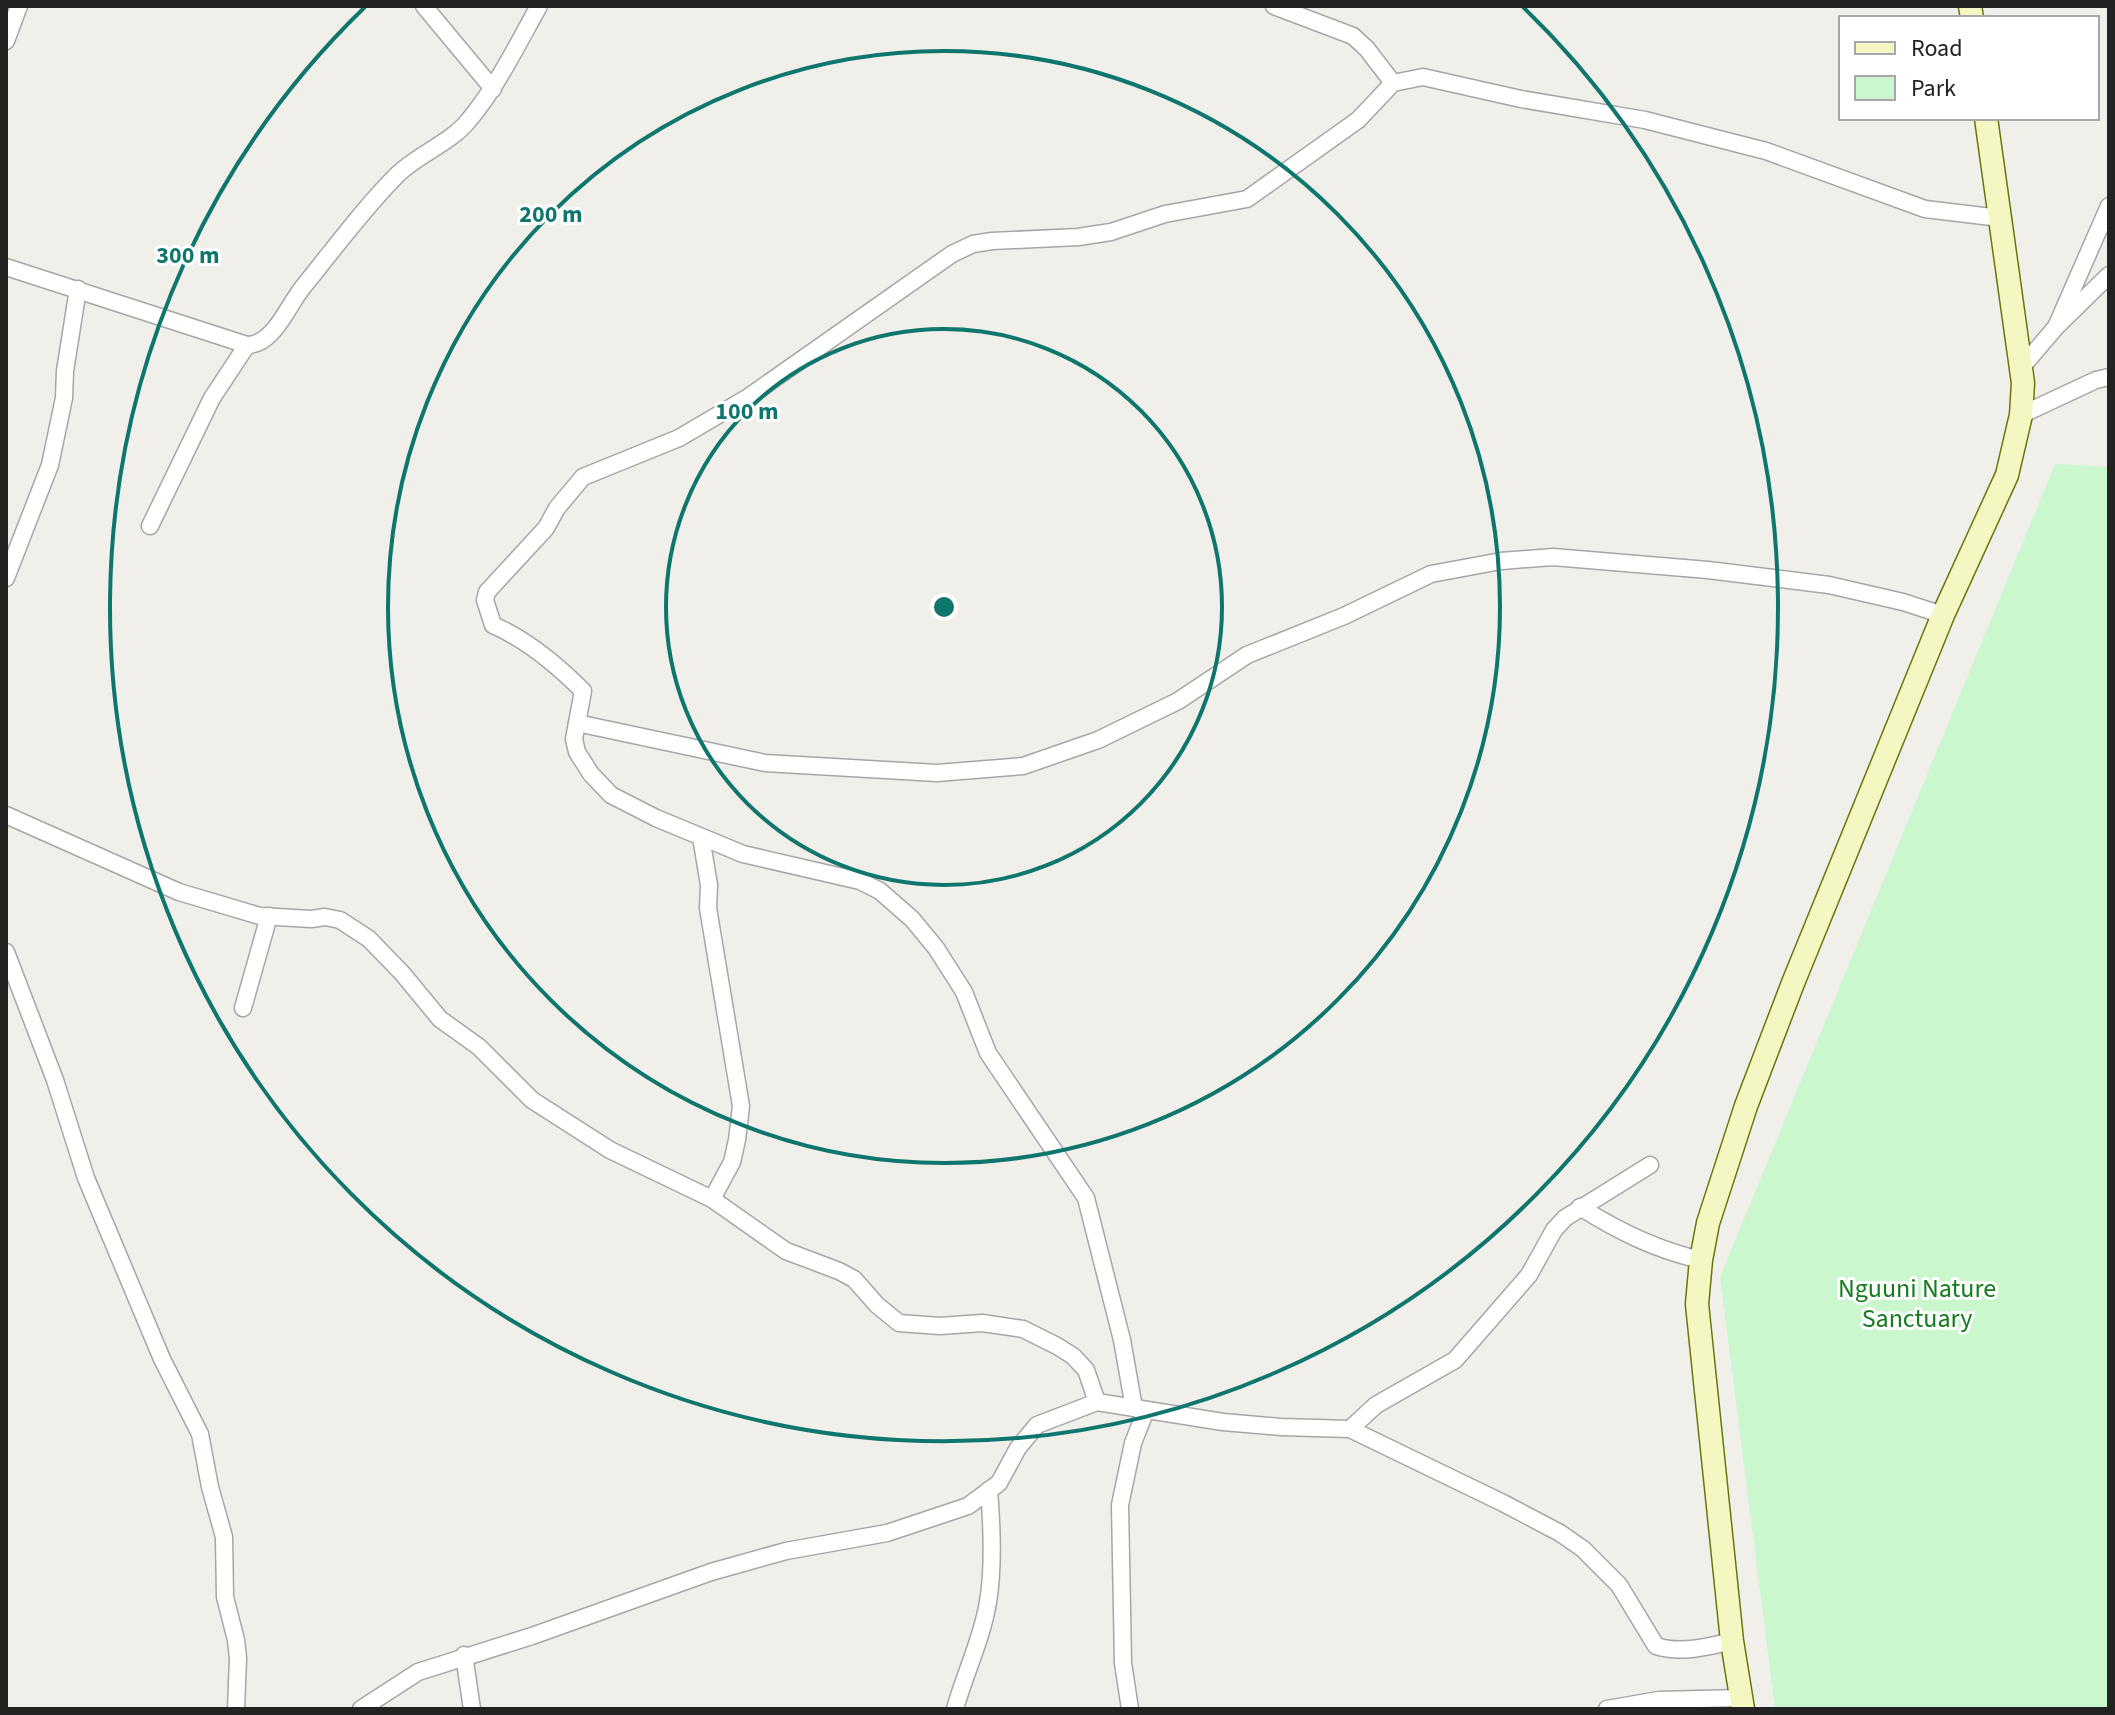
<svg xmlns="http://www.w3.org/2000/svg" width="2115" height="1715" viewBox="0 0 2115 1715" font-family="'Source Sans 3',sans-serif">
	<rect width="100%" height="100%" fill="#f1efe9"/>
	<!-- park -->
	<polygon fill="#cbf7cf" points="2055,464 2109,467 2109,1709 1775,1709 1720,1277"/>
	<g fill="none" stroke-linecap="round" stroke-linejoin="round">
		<defs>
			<g id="street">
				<polyline points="424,6 493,89"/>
				<polyline points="1274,6 1353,36 1367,49 1393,83"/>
				<polyline points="6,41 19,6"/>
				<path d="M6,267L247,345C274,345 288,305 303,287C334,249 363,209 397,175C418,154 451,143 469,120C498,85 517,45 539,6"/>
				<polyline points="2056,327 2109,206"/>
				<polyline points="2021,368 2056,327 2109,275"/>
				<polyline points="2021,415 2096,380 2109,377"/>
				<polyline points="150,526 212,398 247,345"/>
				<polyline points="6,578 50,465 64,398 65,371 78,289"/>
				<polyline points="577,723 765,763 937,773 1023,766 1098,740 1178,701 1247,655 1344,616 1431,574 1501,561 1553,557 1708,570 1829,585 1903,602 1943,615"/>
				<polyline points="6,815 179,892 260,916 311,919 325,917 340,920 369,939 402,973 440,1019 479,1047 532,1100 610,1150 712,1199 786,1251 839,1271 854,1279 877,1305 899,1323 940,1326 982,1323 1023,1329 1057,1346 1073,1356 1086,1370 1097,1402"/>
				<polyline points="701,837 709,885 708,908 741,1106 737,1140 732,1162 712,1199"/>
				<polyline points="6,952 55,1080 86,1178 162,1359 200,1434 210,1487 224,1537 225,1597 236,1640 238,1658 236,1709"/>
				<polyline points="243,1008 269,916"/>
				<path d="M1580,1207C1618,1231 1656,1250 1701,1260"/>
				<path d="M1134,1408L1122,1340L1086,1198L988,1053L964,992L936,948L912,919L880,891L860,881L743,854L656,818L611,795L591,774L577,752L574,739L583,691C558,666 525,639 493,625L485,600L487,592L546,528L557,508L583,477L679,438L747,398L952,254L973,244L992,241L1078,237L1111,232L1165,214L1247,199L1358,120L1393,83L1423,77L1521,99L1645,120L1766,151L1925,209L2000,218"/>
				<polyline points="1350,1429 1376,1405 1455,1360 1529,1275 1554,1230 1565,1218 1650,1165"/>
				<polyline points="464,1655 472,1709"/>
				<path d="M361,1709L418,1672L532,1636L711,1572L786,1551L887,1533L968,1506L999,1483L1018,1448L1037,1425L1097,1402L1223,1422L1281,1427L1350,1429L1503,1503L1560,1533L1583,1549L1619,1585L1656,1646C1679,1654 1708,1647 1732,1641"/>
				<path d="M955,1709C965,1673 982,1639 988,1602C994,1566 992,1526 989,1490"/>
				<polyline points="1130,1709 1123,1663 1120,1505 1133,1443 1146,1410"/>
				<polyline points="1607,1709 1659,1700 1741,1698"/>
			</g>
			<g id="secondary">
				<polyline points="1970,6 1972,18"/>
				<polyline points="1743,1709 1732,1641 1697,1304 1701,1260 1708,1223 1746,1106 1793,983 1943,615 2007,475 2021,415 2023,383 1986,118"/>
			</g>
		</defs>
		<!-- street casing -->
		<use href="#street" stroke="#a6a6a6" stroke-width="19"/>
		<!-- secondary casing -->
		<use href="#secondary" stroke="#6a760c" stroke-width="25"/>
		<!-- street -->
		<use href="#street" stroke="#fff" stroke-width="16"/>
		<!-- secondary -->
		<use href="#secondary" stroke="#f4f7c2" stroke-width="22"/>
	</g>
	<!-- distance rings -->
	<g fill="none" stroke="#0f766e" stroke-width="4">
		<circle cx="944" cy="607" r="278"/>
		<circle cx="944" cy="607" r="556"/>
		<path d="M1523 7A834 834 0 1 1 365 7"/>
	</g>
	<g text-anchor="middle" stroke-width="6" stroke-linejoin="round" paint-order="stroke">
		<!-- park labels -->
		<g font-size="26" fill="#137d1c" stroke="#fff">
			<text x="1917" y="1297">Nguuni Nature<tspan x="1917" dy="30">Sanctuary</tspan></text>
		</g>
	</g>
	<circle cx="944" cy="607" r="12" fill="#0f766e" stroke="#fff" stroke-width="4"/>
	<g font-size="24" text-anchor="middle" font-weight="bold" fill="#0f766e" stroke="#fff" stroke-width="6" stroke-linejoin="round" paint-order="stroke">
		<text x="551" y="222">200 m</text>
		<text x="188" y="263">300 m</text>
		<text x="747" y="419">100 m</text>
	</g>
	<!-- border -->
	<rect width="2115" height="1715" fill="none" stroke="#222222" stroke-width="16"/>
	<!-- legend -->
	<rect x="1839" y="16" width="260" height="104" fill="#ffffff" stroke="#a7a7a7" stroke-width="2"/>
	<rect x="1855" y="42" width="40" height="12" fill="#f4f7c2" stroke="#a7a7a7" stroke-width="2"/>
	<text x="1911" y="56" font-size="24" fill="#222222">Road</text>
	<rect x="1855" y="76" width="40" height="24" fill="#cbf7cf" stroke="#a7a7a7" stroke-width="2"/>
	<text x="1911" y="96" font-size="24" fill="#222222">Park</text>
</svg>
